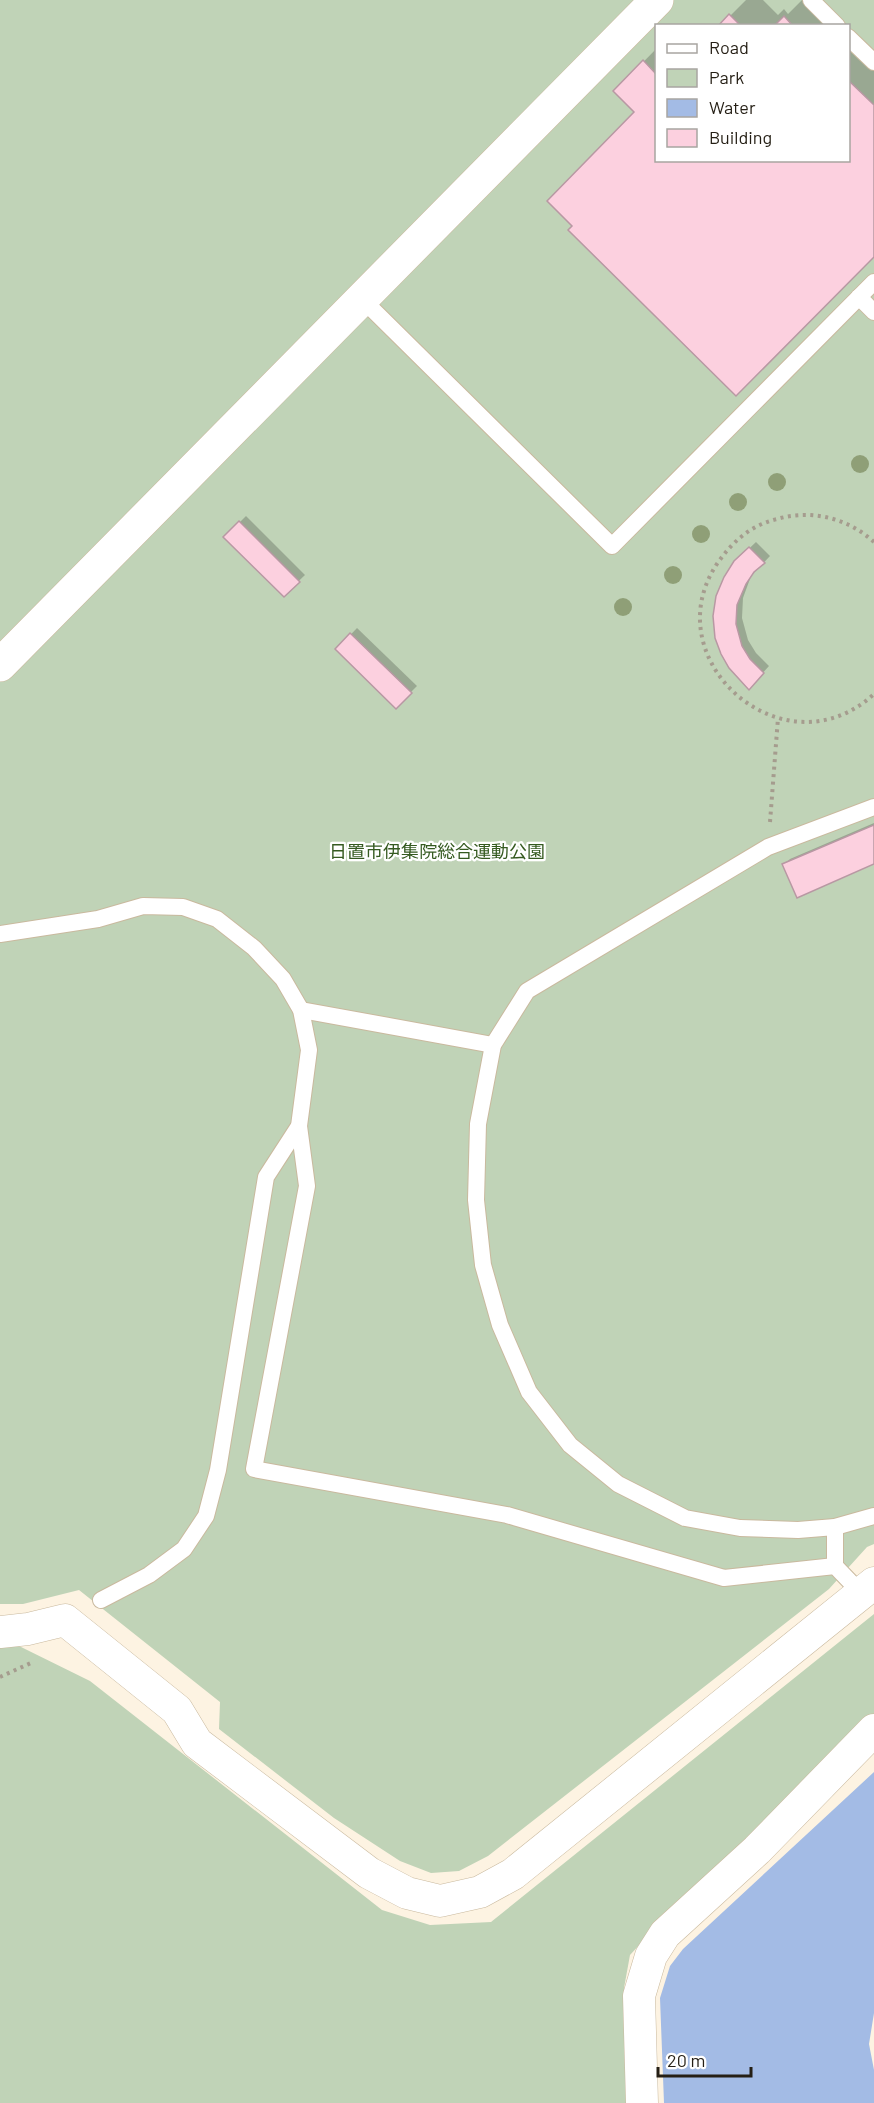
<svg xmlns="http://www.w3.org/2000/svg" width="874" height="2103" viewBox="0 0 874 2103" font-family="Barlow,'Noto Sans JP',sans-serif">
	<rect width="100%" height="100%" fill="#fdf3e2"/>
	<!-- green -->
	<g fill="#c0d3b7" fill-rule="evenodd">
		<path d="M0,0H874V1544L867,1547L829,1589L488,1856L459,1871L431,1873L400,1861L334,1818L219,1729L220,1702L79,1590L23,1604H0ZM656,26H848V160H656Z"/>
		<polygon points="874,1614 874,1749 689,1891 630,1955 624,1988 627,2103 0,2103 0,1646 19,1646 90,1681 382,1910 430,1925 491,1922"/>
	</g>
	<!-- water -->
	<polygon fill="#a3bbe5" points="874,1772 874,2013 869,2044 874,2070 874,2103 664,2103 660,1998 670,1966 683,1949"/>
	<!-- shadow -->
	<g fill="#0003">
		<polygon points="746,0 763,0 778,15 784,9 788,14 802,0 815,0 841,26 720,26"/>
		<polygon points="848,33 874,58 874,255 570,230 636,112 615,91 656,49 656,160 848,160"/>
		<polygon points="246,516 305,575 284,595 225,537"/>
		<polygon points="756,542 770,556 751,576 743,598 742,618 748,640 756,653 769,666 749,688 730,668 735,562"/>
		<polygon points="357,628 417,686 396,707 337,649"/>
		<polygon points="874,823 874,863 784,865 790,859"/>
	</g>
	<!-- building -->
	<g fill="#fcd0df" stroke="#b898a3" stroke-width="1.5">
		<polygon points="729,14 741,26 718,26"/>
		<polygon points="784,16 793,26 774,26"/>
		<polygon points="643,60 656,74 656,160 848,160 848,80 874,105 874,257 736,396 568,230 572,226 547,201 634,112 613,91"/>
		<polygon points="239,521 300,582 284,597 223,537"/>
		<polygon points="749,547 765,563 754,572 746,584 737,605 736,624 742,646 750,659 764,673 749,690 729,668 721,654 715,638 713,616 716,596 724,577 734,561"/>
		<polygon points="350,633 412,693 396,709 335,649"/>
		<polygon points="874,825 874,864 797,898 782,864"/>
	</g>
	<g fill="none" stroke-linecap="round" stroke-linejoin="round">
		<defs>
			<g id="service">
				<polyline points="811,0 837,26"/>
				<polyline points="848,37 874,62"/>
				<polyline points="859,297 874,312"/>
				<polyline points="362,299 612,546 874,282"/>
				<polyline points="874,807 768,847 527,991 493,1045 478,1124 476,1200 483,1265 500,1325 529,1392 570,1445 618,1484 685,1518 740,1528 798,1530 835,1527 874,1516"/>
				<polyline points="0,934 98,919 143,906 183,907 217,919 254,948 283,979 301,1010 309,1050 299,1126 266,1177 218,1470 206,1516 184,1549 149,1575 101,1600"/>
				<polyline points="301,1010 493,1045"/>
				<polyline points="299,1126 307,1186 254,1469 507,1515 724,1578 835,1566 861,1593"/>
				<polyline points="835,1527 835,1566"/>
			</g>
			<g id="minor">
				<polyline points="0,1632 28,1629 65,1620 177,1710 197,1743 369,1873 407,1893 440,1901 480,1892 513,1874 874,1583"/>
				<polyline points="642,2103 639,1996 651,1956 665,1934 757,1850 874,1730"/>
			</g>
			<polyline id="tertiary" points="0,665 657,0"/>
		</defs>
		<!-- service casing -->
		<use href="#service" stroke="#c9b99e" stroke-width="18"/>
		<!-- minor casing -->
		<use href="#minor" stroke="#c9b99e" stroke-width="33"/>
		<!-- tertiary casing -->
		<use href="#tertiary" stroke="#c9b99e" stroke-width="34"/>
		<!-- path -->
		<g stroke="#a59c8e" stroke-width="4" stroke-dasharray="3 4.5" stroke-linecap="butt">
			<path d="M874,542C848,518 811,509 777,519C752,525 734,540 719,561C650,658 784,777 874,694"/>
			<polyline points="770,822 778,718"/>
			<polyline points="0,1677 33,1662"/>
		</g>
		<!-- service -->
		<use href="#service" stroke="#fff" stroke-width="16"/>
		<!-- minor -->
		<use href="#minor" stroke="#fff" stroke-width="32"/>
		<!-- tertiary -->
		<use href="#tertiary" stroke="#fff" stroke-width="33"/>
	</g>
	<!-- trees -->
	<g fill="#8f9f77">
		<circle cx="860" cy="464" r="9"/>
		<circle cx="777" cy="482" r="9"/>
		<circle cx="738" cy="502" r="9"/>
		<circle cx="701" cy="534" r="9"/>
		<circle cx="673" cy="575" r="9"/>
		<circle cx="623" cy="607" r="9"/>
	</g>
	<g text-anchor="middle" stroke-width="4.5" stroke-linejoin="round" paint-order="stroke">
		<!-- park labels -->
		<g font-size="18" fill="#355a20" stroke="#fff">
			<text x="437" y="858">日置市伊集院総合運動公園</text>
		</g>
	</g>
	<!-- legend -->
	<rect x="655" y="24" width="195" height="138" fill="#ffffff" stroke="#a8a5a1" stroke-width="1.5"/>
	<rect x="667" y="44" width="30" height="9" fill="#ffffff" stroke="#a8a5a1" stroke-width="1.5"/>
	<text x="709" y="54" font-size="18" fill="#251f15">Road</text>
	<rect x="667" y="69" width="30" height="18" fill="#c0d3b7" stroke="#a8a5a1" stroke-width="1.5"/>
	<text x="709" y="84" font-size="18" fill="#251f15">Park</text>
	<rect x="667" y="99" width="30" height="18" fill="#a3bbe5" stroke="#a8a5a1" stroke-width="1.5"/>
	<text x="709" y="114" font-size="18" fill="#251f15">Water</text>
	<rect x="667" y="129" width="30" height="18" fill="#fcd0df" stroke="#a8a5a1" stroke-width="1.5"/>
	<text x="709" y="144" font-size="18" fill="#251f15">Building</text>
	<!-- scale -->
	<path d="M658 2067v9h93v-9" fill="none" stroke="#251f15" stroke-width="3"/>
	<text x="667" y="2067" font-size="18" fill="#251f15" stroke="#ffffff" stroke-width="4.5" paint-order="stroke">20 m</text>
</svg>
